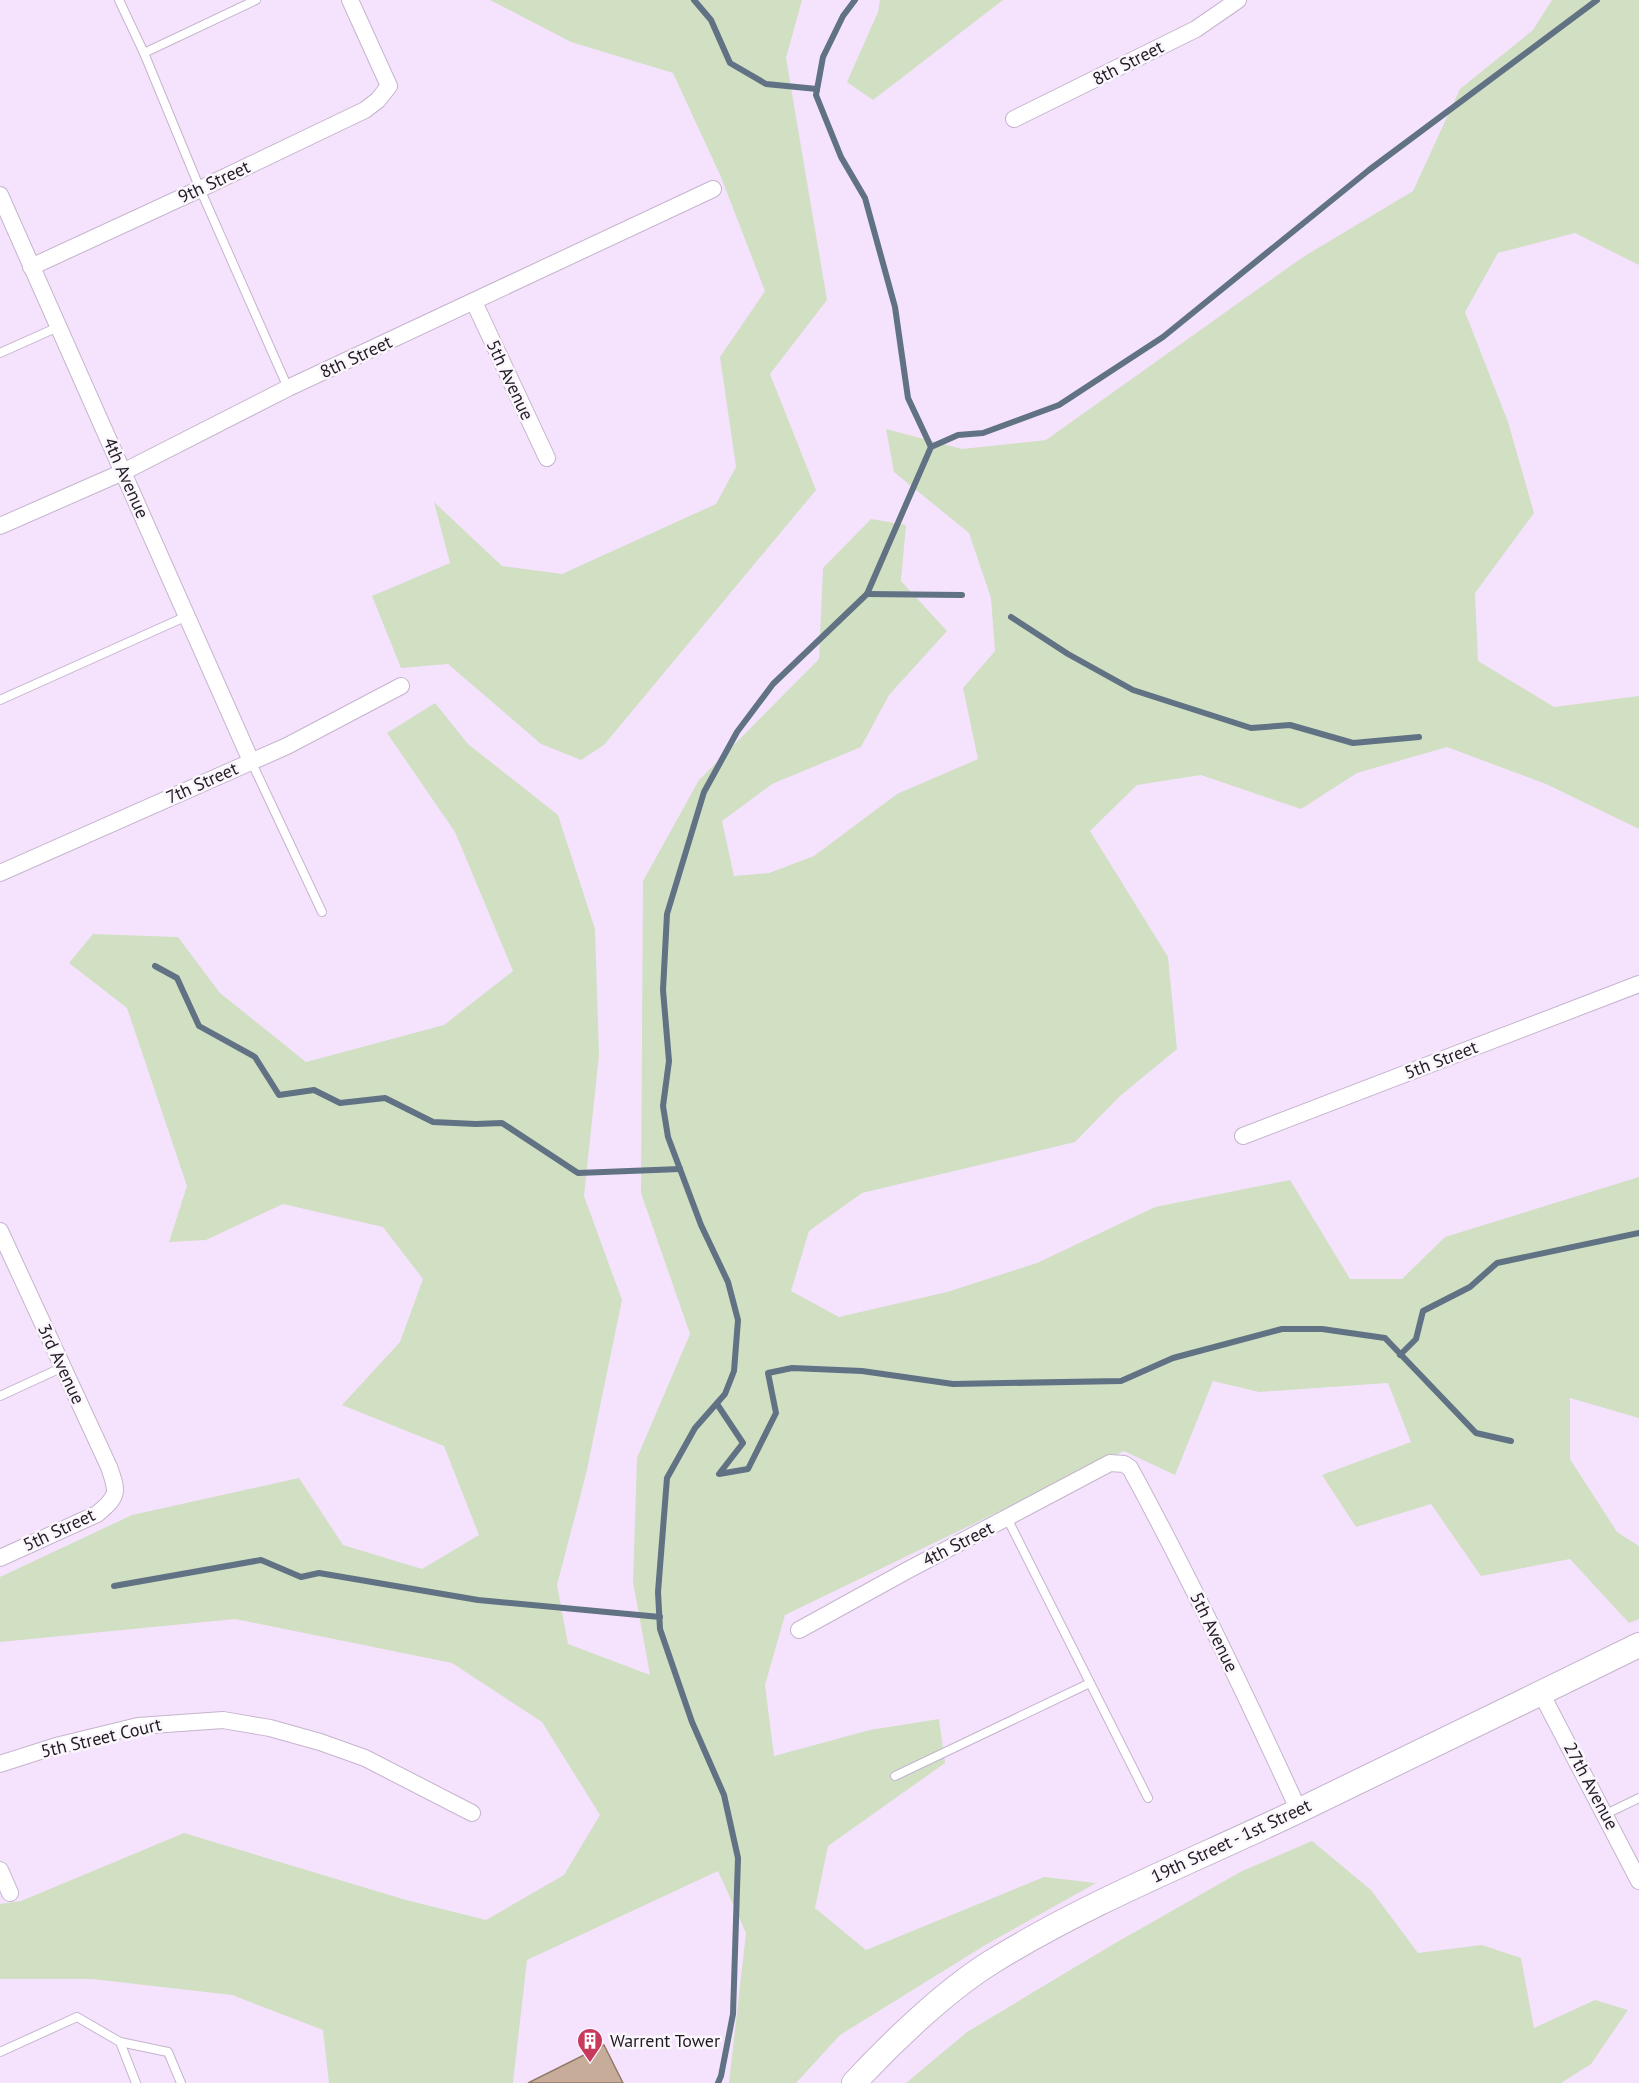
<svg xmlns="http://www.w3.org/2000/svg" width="1639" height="2083" viewBox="0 0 1639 2083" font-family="'PT Sans',sans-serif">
	<rect width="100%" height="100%" fill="#f5e3fe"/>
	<!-- green -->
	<g fill="#d1dfc3">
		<polygon points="490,0 802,0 786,58 827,300 770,374 816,490 604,745 581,760 541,744 448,664 401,668 372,596 450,563 434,502 502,566 562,574 716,504 736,467 720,357 765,291 721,177 673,73 571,42"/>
		<polygon points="880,0 1003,0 873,100 847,82 878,12"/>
		<polygon points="1552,0 1639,0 1639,265 1575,233 1498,253 1465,312 1508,422 1534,513 1475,593 1478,661 1554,707 1639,696 1639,829 1546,784 1447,747 1357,773 1301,809 1201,775 1137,785 1090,831 1168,957 1177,1049 1120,1096 1075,1142 862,1193 809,1231 791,1291 839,1317 947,1292 1037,1263 1155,1207 1290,1180 1350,1279 1402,1279 1445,1237 1639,1177 1639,1418 1570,1398 1570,1459 1617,1532 1639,1546 1639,1619 1629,1623 1570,1559 1481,1576 1431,1504 1356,1527 1322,1475 1411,1442 1388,1383 1259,1392 1213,1381 1175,1475 1124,1451 785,1615 765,1685 774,1756 870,1730 939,1719 945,1763 828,1846 815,1908 866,1950 1044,1877 1096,1883 987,1944 840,2035 796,2083 729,2083 746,1933 718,1871 527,1960 513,2083 329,2083 323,2030 232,1995 92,1979 0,1979 0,1904 21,1901 184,1833 406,1900 486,1920 564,1875 600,1815 542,1722 452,1663 235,1619 0,1642 0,1577 132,1515 299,1478 343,1545 422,1569 479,1535 444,1446 342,1405 400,1342 423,1279 383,1227 283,1204 206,1240 169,1242 187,1186 127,1008 69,963 93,934 178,937 220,993 306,1062 444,1025 513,971 455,832 387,733 435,703 468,744 558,815 595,929 599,1055 584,1196 622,1300 586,1474 557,1585 568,1644 650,1675 633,1582 637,1458 690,1334 641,1193 643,881 699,780 819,659 823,568 871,519 906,525 901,581 947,631 889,695 861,747 772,784 722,821 734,876 769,873 814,856 897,794 978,759 963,688 995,651 991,598 969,533 894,472 886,429 962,449 1046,440 1303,257 1413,191 1460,89 1533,30"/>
		<polygon points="1312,1841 1371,1890 1418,1953 1482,1945 1521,1958 1534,2028 1595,2000 1628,2010 1591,2064 1561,2083 906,2083 967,2032 1112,1945 1242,1871"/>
	</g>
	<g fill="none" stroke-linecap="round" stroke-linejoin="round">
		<!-- stream -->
		<g stroke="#607283" stroke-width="6">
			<polyline points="694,0 711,20 730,63 766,84 817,89"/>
			<polyline points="855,0 843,16 823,57 816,95 841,157 865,198 895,307 908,398 931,447"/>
			<polyline points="867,594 962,595"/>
			<polyline points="1011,617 1068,654 1133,690 1251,728 1290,725 1353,743 1419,737"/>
			<polyline points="155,966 177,978 199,1026 255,1057 279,1095 314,1090 340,1103 385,1098 433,1122 476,1124 502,1123 578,1173 680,1169"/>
			<polyline points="1400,1355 1416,1339 1423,1311 1470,1287 1497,1263 1639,1233"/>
			<polyline points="717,1404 743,1443 719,1474 748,1469 776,1413 768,1373 792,1368 862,1371 953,1384 1121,1381 1173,1358 1282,1329 1322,1329 1385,1338 1476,1433 1511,1441"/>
			<polyline points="114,1586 261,1560 301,1577 319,1573 478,1600 660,1617"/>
			<polyline points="718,2083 721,2076 733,2014 738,1858 724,1795 692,1722 660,1629 658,1592 667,1478 695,1428 725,1394 734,1371 738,1320 728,1282 701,1225 668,1137 663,1106 669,1061 663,990 667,914 704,792 737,732 773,684 867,594 931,447 958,435 983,433 1059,405 1163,337 1369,170 1597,0"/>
		</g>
	</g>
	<!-- building -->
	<polygon fill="#c7ac9a" stroke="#937a69" stroke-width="1.5" points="604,2045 623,2083 528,2083"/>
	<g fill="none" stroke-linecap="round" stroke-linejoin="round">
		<defs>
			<g id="service">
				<polyline points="119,0 144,53 200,189 288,388"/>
				<polyline points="144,53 256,0"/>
				<polyline points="0,353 58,327"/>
				<polyline points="0,700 187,616"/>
				<polyline points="251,761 322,912"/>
				<polyline points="0,1396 63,1367"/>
				<polyline points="1007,1518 1148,1798"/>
				<polyline points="895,1776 1090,1683"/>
				<polyline points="1606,1814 1639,1798"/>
				<polyline points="120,2042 136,2083"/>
				<polyline points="0,2052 77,2017 120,2042 168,2052 181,2083"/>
			</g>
			<g id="minor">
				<polyline points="1014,119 1196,29 1238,0"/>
				<polyline points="0,195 251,761"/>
				<polyline points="31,267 200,189 365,110 378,100 389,86 350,0"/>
				<polyline points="474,302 547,458"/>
				<polyline points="0,526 123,472 288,388 713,189"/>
				<polyline points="0,873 287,746 401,686"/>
				<polyline points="1243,1136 1639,984"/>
				<path d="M0,1231L109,1467C118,1492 119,1496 97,1514L0,1558"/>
				<path d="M799,1630L908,1570L1110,1463L1124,1464L1130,1468C1191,1580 1246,1695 1299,1811"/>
				<polyline points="1541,1693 1639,1881"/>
				<polyline points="0,1764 56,1746 138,1726 223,1720 270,1728 320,1742 365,1758 472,1813"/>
				<polyline points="0,1870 10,1893"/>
			</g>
			<path id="secondary" d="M854,2083C891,2043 944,1992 990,1963C1088,1902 1196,1860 1300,1810C1413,1756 1526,1700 1639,1645"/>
		</defs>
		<!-- service casing -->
		<use href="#service" stroke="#c5b4cd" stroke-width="10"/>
		<!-- minor casing -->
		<use href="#minor" stroke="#c5b4cd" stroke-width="18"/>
		<!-- secondary casing -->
		<use href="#secondary" stroke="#c5b4cd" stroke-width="26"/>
		<!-- service -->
		<use href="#service" stroke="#fff" stroke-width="8"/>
		<!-- minor -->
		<use href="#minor" stroke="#fff" stroke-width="16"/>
		<!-- secondary -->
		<use href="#secondary" stroke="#fff" stroke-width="24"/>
	</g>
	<!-- icons -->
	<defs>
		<symbol id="building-pin" viewBox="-11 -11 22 30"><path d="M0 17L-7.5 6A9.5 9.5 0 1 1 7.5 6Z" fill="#c9395c" stroke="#faf6fc"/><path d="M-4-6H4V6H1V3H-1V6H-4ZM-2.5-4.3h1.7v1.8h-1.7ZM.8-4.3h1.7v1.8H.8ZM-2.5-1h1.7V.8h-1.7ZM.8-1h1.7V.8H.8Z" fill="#fff"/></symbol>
	</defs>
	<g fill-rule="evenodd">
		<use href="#building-pin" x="575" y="2026" width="30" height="40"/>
	</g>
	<g text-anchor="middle" stroke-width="5" stroke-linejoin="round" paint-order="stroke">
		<!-- street labels -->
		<g font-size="18" fill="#221b25" stroke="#faf6fc">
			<text transform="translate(1128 63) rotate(-27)" y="6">8th Street</text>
			<text transform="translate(214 182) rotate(-25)" y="6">9th Street</text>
			<text transform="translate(356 357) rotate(-25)" y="6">8th Street</text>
			<text transform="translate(510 380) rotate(65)" y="6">5th Avenue</text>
			<text transform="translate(126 478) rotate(66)" y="6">4th Avenue</text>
			<text transform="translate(202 783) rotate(-24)" y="6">7th Street</text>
			<text transform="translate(1441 1060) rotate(-21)" y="6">5th Street</text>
			<text transform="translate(61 1364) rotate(65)" y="6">3rd Avenue</text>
			<text transform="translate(59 1530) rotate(-25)" y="6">5th Street</text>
			<text transform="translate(958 1544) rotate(-27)" y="6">4th Street</text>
			<text transform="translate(1214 1632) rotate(64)" y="6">5th Avenue</text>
			<text transform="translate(101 1738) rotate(-13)" y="6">5th Street Court</text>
			<text transform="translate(1591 1786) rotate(62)" y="6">27th Avenue</text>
			<text transform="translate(1231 1841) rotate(-25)" y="6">19th Street - 1st Street</text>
		</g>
		<!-- poi labels -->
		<g font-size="18" fill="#221b25" stroke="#faf6fc" text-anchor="start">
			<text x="610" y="2047">Warrent Tower</text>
		</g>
	</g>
</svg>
